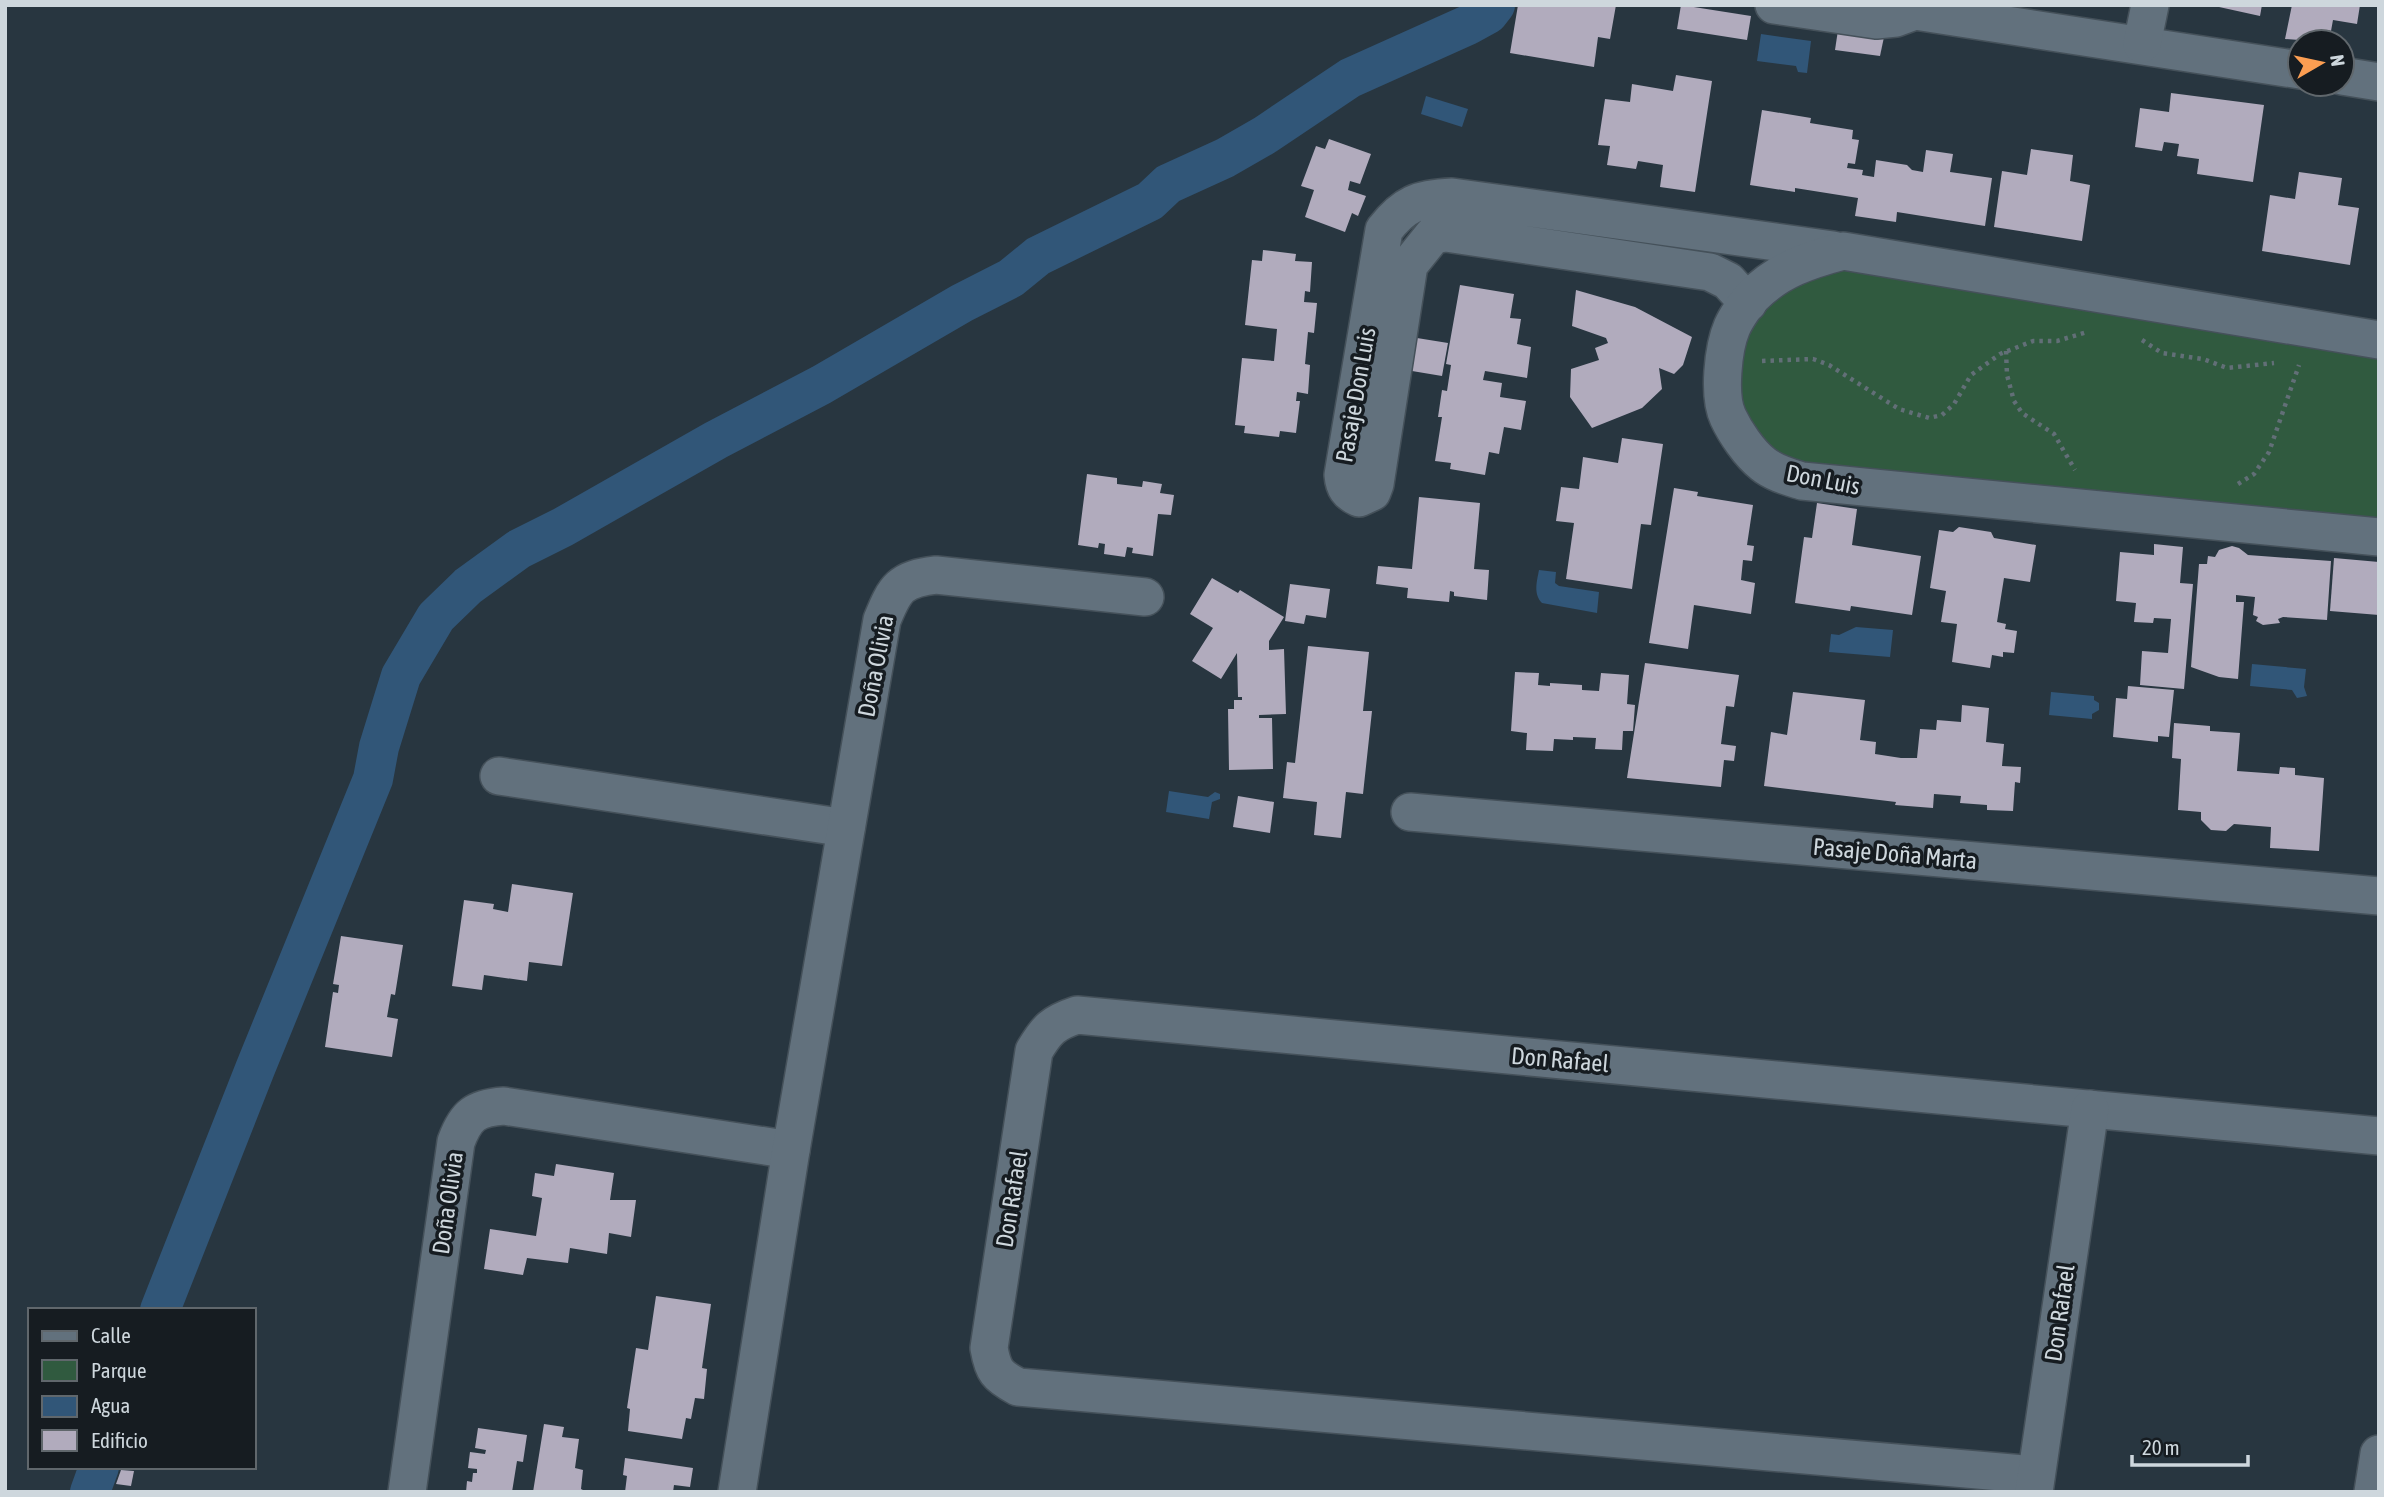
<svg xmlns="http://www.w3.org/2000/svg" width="2384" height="1497" viewBox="0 0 2384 1497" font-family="'Asap Condensed',sans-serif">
	<rect width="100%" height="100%" fill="#283640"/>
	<!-- green -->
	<path fill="#305a3f" d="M1842,270L2379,352V519L1833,472C1818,467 1800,465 1787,457C1737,426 1721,375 1752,324C1762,307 1802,280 1821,274C1828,272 1835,271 1842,270Z"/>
	<!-- water -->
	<g fill="#315678">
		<polygon points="1761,34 1811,41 1807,73 1798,72 1796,66 1757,61"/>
		<polygon points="1426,96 1468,109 1462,127 1421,114"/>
		<path d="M1539,570L1556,572L1555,583L1559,586L1599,592L1597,613L1542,603C1533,594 1537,581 1539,570Z"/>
		<polygon points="1856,627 1893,630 1890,657 1829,652 1831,634 1839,635"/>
		<polygon points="2252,664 2306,669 2304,687 2307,696 2297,698 2292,690 2250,686"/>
		<polygon points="2051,692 2094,696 2094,700 2099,703 2099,710 2092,714 2092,719 2049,715"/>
		<polygon points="1169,791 1208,797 1215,792 1220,794 1220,799 1212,802 1209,819 1166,812"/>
	</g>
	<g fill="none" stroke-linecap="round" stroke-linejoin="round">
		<!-- canal -->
		<g stroke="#315678" stroke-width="40">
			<polyline points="160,1310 255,1069 373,779 379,747 401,676 436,617 468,586 519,549 563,527 716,440 821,385 962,303 1011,278 1038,256 1150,201 1168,184 1225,158 1265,135 1350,78 1468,25 1488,14 1495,5"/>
			<polyline points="90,1492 99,1467"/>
		</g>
	</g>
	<!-- building -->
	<g fill="#b1abbd">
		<polygon points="1518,5 1616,5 1610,39 1598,37 1594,67 1510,53"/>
		<polygon points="1681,5 1751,16 1747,40 1677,29"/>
		<polygon points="2210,5 2262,5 2260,16"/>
		<polygon points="2292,5 2360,5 2357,24 2333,20 2331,31 2328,30 2326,42 2285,39"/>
		<polygon points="1838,30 1884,37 1880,56 1835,50"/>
		<polygon points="1676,75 1712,81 1695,192 1660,187 1663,165 1638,161 1636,169 1607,165 1610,146 1598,145 1605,99 1630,102 1632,84 1673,91"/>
		<polygon points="2171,93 2264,105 2253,182 2197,174 2199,159 2177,156 2179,144 2164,142 2162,151 2135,147 2140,108 2169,112"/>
		<polygon points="1762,110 1811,118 1810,123 1853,130 1852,139 1859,140 1855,164 1848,163 1847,168 1863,170 1862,175 1874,177 1876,160 1907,165 1912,170 1923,172 1926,150 1953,154 1950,172 1992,178 1985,226 1897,212 1896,222 1855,216 1858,198 1795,188 1795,192 1750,185"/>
		<polygon points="1329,139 1371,154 1360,184 1350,181 1348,190 1366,196 1358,216 1352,213 1345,232 1305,217 1314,190 1301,186 1316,146 1325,149"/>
		<polygon points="2031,149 2073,155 2070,181 2090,185 2082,241 1994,227 2002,171 2027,175"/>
		<polygon points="2299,172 2342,178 2338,205 2359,208 2350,265 2262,251 2270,195 2295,199"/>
		<polygon points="1263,250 1296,254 1295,261 1312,262 1310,292 1305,291 1304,302 1317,303 1314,333 1308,332 1305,364 1310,365 1308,394 1297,392 1296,401 1300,401 1296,433 1280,431 1279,437 1244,433 1245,426 1235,425 1242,358 1274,361 1277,329 1245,325 1252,260 1262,261"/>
		<polygon points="1460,285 1514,294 1510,318 1521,319 1517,344 1531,347 1527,378 1485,371 1483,380 1502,383 1500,397 1526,401 1521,430 1504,427 1499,454 1489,452 1485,475 1450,469 1451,463 1435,461 1442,417 1438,417 1442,390 1447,391 1451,365 1446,364"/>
		<polygon points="1576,290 1635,307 1692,337 1683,365 1674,374 1659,368 1662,389 1642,408 1592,428 1570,397 1571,369 1599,360 1595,348 1608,343 1606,338 1572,326"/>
		<polygon points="1417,338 1448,343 1442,376 1412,371"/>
		<polygon points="1622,438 1663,444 1651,525 1641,524 1632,589 1566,579 1574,523 1556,521 1561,487 1579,489 1583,457 1618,463"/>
		<polygon points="1087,474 1117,478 1117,484 1142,487 1143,481 1162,484 1160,493 1174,495 1171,515 1158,514 1153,556 1132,553 1133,548 1127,547 1125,557 1104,554 1105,544 1099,543 1098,548 1078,545"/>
		<polygon points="1674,488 1698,492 1697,496 1753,505 1747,545 1754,546 1752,561 1743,560 1741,580 1755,583 1751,614 1694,605 1688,649 1649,643"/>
		<polygon points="1419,497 1480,503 1474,569 1489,570 1487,600 1454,596 1454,592 1450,591 1449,602 1407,598 1408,588 1376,584 1378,566 1412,569"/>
		<polygon points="1817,503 1857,509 1852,545 1921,556 1912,615 1851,606 1850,611 1795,603 1804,537 1812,538"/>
		<polygon points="1959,527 1991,532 1994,538 2036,545 2030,582 2004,578 1997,622 2006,624 2005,629 2017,631 2014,653 2003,652 2003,657 1992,655 1990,668 1952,662 1957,624 1941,622 1946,591 1930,588 1939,530 1953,532"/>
		<polygon points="2154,544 2183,547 2180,583 2193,584 2184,689 2140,685 2142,651 2168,653 2171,619 2154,618 2153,623 2134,622 2136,603 2116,601 2120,552 2154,555"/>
		<polygon points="2232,546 2239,548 2248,555 2331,561 2327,620 2283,617 2278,619 2280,623 2263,625 2256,621 2258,617 2253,615 2255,597 2236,595 2236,602 2244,602 2238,679 2219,677 2191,667 2199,564 2207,564 2208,556 2215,557 2219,550"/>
		<polygon points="2334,558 2379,562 2379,615 2330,611"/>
		<polygon points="1212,578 1238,593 1240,590 1284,617 1269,641 1269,650 1284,649 1286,714 1259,715 1259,718 1272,718 1273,769 1229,770 1228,709 1234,709 1234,700 1242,700 1242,697 1238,697 1237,653 1221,679 1192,661 1213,628 1190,614"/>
		<polygon points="1290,584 1330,589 1326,618 1306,615 1304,624 1285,621"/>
		<polygon points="1308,646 1369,652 1363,711 1372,711 1363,794 1346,792 1341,838 1314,835 1317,802 1283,798 1287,762 1295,763"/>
		<polygon points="1645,663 1739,675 1734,707 1726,706 1721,744 1736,746 1734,761 1724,760 1721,787 1627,778"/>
		<polygon points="1515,672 1539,673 1538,685 1550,686 1550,683 1582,685 1582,690 1599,691 1601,673 1629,675 1627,704 1635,705 1633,731 1623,731 1622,750 1595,749 1596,738 1573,737 1573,740 1554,739 1553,751 1526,750 1527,733 1511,731"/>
		<polygon points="2128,686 2174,690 2169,737 2158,736 2158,742 2113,737 2116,698 2127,699"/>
		<polygon points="1793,692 1865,700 1860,740 1876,742 1875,754 1901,758 1917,758 1920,729 1936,730 1937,720 1961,722 1962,705 1989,708 1986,742 2004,744 2002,766 2021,767 2020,783 2015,782 2013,811 1987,810 1987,805 1960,803 1961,796 1934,794 1933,808 1895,805 1896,802 1764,786 1771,732 1787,735"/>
		<polygon points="2174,723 2210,726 2210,731 2240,733 2237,771 2279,774 2280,767 2295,768 2295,775 2324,778 2319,851 2270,848 2271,827 2234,824 2226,831 2211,830 2201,820 2201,812 2178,810 2181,759 2172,758"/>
		<polygon points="1238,796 1274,802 1270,833 1233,827"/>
		<polygon points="512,884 573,893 562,966 529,962 527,981 484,975 482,990 452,986 464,900 494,904 493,909 508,912"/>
		<polygon points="341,936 403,945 395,995 391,994 387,1017 398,1019 392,1057 325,1047 333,992 338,993 339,985 333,984"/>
		<polygon points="556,1164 614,1173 610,1200 636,1200 631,1237 609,1233 607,1254 570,1248 568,1263 527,1258 523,1275 484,1269 490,1229 536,1236 542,1198 532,1196 535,1173 554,1176"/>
		<polygon points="656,1296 711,1304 702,1368 707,1369 704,1399 695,1398 691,1419 686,1418 682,1439 628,1431 630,1409 627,1408 636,1348 648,1350"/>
		<polygon points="544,1424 564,1427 562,1437 579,1439 575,1468 583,1470 581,1489 587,1492 533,1492"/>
		<polygon points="478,1428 527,1435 523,1462 517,1461 512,1492 466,1492 467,1481 472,1482 473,1473 477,1473 477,1469 468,1468 470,1452 485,1454 486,1450 475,1448"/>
		<polygon points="625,1458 693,1468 690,1487 674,1485 673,1492 625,1492 627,1476 623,1475"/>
		<polygon points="121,1470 134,1471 131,1486 116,1484"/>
	</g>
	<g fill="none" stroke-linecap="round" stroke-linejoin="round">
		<defs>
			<g id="minor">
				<polyline points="1774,5 1876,20 1896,18 1915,11 2300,70"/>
				<polyline points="2142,44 2150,5"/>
				<polyline points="2342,76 2379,82"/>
				<path d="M1748,303L1728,281L1710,272L1446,233L1433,235L1409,265L1375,484L1372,492L1359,498C1348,493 1344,487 1343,475L1384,230C1404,204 1419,198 1452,197L1833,250"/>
				<path d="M2379,340L1843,251C1809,260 1778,270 1753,296C1746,303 1736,318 1732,327C1723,348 1718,396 1728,417C1735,432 1749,453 1763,464C1774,473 1789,477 1802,481L2379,537"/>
				<polyline points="499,776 846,828"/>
				<polyline points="1410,812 2379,896"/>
				<path d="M2036,1475L1018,1387C997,1376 993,1371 989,1348L1034,1051C1047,1029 1053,1023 1077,1015L2379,1136"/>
				<path d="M407,1492L456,1142C466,1115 475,1108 504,1106L791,1150"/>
				<path d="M737,1492L791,1150L882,620C895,588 900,579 936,575L1145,597"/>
				<polyline points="2034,1492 2090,1109"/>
				<polyline points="2373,1492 2379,1454"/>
			</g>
		</defs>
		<!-- minor casing -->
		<use href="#minor" stroke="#45515a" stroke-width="40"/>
		<!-- path -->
		<g stroke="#626f77" stroke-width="4.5" stroke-dasharray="3.5 5" stroke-linecap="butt">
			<polyline points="2142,340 2162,353 2203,359 2227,368 2274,363"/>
			<polyline points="2006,351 2007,375 2014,401 2022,413 2054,434 2075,470"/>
			<polyline points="1762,361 1813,359 1829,365 1899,409 1929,418 1942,415 1954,404 1971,375 2000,354 2033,341 2057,341 2087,332"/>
			<polyline points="2238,484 2254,474 2269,452 2299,365"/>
		</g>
		<!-- minor -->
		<use href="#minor" stroke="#62717d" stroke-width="37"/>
	</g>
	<g text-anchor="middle" stroke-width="7" stroke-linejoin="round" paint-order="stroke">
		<!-- street labels -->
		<g font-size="24" fill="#ced7dd" stroke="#161c21">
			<text transform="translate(1356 395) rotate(-80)" y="8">Pasaje Don Luis</text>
			<text transform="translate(1823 480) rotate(11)" y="8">Don Luis</text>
			<text transform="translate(876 666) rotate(-79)" y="8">Doña Olivia</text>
			<text transform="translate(1895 854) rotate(5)" y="8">Pasaje Doña Marta</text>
			<text transform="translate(1560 1060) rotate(5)" y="8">Don Rafael</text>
			<text transform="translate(1012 1199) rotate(-81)" y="8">Don Rafael</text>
			<text transform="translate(448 1203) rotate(-82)" y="8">Doña Olivia</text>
			<text transform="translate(2060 1313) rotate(-82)" y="8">Don Rafael</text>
		</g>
	</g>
	<!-- border -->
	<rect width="2384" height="1497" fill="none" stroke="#ced7dd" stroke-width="14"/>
	<!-- legend -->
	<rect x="28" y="1308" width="228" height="161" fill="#161c21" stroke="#60676c" stroke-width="2"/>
	<rect x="42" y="1331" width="35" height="10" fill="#62717d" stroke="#60676c" stroke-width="2"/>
	<text x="91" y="1343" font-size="21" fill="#ced7dd">Calle</text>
	<rect x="42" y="1360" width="35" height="21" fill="#305a3f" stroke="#60676c" stroke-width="2"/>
	<text x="91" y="1378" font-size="21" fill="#ced7dd">Parque</text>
	<rect x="42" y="1396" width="35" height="21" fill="#315678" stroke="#60676c" stroke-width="2"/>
	<text x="91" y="1413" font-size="21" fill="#ced7dd">Agua</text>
	<rect x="42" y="1430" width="35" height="21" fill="#b1abbd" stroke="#60676c" stroke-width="2"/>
	<text x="91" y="1448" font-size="21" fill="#ced7dd">Edificio</text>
	<!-- north arrow -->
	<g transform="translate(2321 63) rotate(81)"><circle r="33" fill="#161c21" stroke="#60676c" stroke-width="2"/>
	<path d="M0-5L12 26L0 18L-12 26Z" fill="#fc9e52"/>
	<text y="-10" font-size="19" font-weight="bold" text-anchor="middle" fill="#ced7dd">N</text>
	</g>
	<!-- scale -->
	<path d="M2132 1455v10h116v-10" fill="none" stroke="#ced7dd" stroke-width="3.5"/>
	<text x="2142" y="1455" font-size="21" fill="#ced7dd" stroke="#161c21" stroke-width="5" paint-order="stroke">20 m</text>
</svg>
